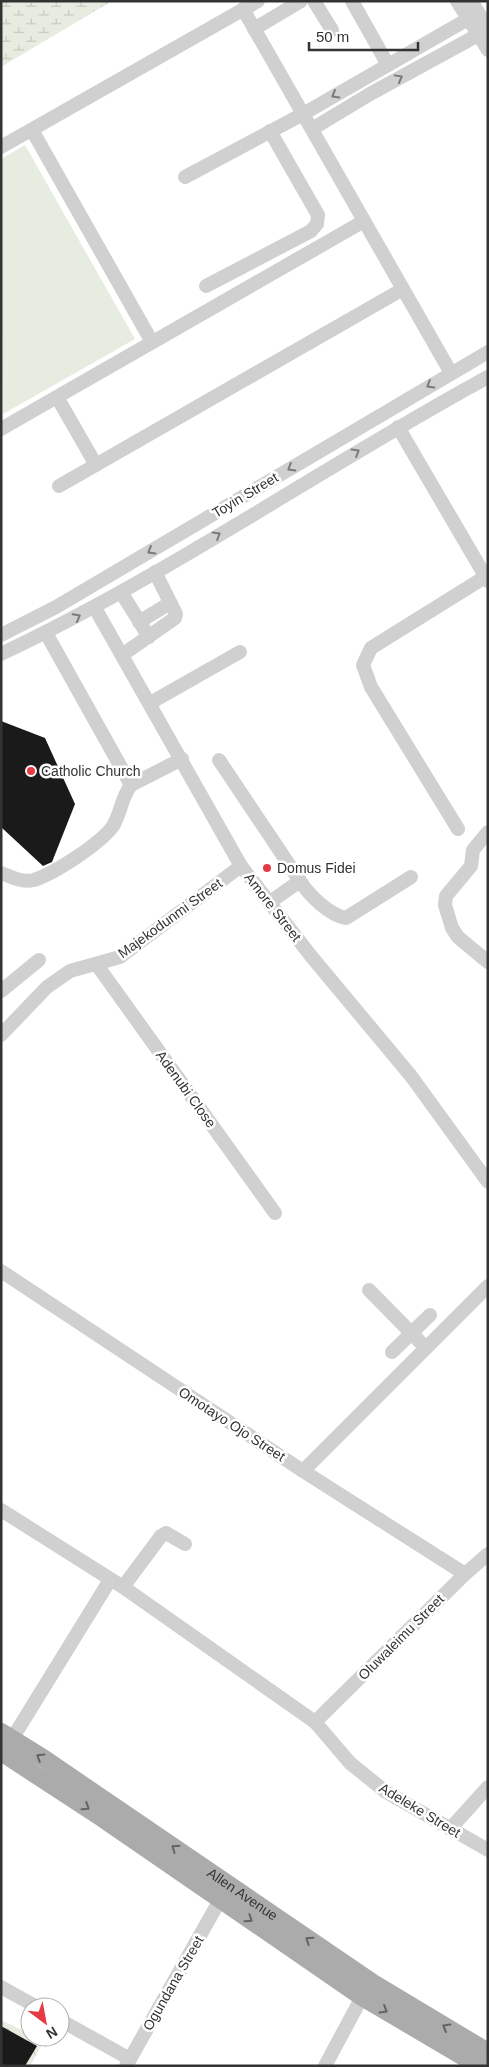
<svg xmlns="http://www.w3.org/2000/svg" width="489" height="2067" viewBox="0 0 489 2067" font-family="Helvetica,sans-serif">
	<defs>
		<pattern id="wetland-marsh" width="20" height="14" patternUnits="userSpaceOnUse" patternTransform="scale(1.25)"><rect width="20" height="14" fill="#e6ecdf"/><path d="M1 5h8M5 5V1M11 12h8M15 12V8" fill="none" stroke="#c6cbc0"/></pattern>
		<pattern id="park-crowns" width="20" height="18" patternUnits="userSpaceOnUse" patternTransform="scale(1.25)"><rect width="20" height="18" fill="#e6ecdf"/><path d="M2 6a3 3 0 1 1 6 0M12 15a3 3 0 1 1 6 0" fill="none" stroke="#c6cbc0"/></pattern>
	</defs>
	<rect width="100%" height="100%" fill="#fff"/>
	<!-- wetland -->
	<polygon fill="url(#wetland-marsh)" points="1,1 112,1 1,67"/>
	<!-- park -->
	<polygon fill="url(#park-crowns)" points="1,2020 30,2034 30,2037 36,2037 44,2041 30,2066 1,2066"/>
	<!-- pitch -->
	<polygon fill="#e6ecdf" points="25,145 135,339 3,414 1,159"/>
	<!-- building -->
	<g fill="#1a1a1a">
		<polygon points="1,721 45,738 75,804 52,862 43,866 1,827"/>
		<polygon points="1,2026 37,2046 25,2066 1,2066"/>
	</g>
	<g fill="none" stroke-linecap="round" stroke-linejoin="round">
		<!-- minor -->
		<g stroke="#d0d0d0" stroke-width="14">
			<polyline points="314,1 332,30"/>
			<polyline points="352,1 388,65"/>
			<polyline points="457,1 488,50"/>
			<polyline points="471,1 488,28"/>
			<polyline points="243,9 451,373"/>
			<polyline points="254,29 301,1"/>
			<polyline points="312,129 370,94 478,35"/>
			<polyline points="32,130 152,342"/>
			<polyline points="1,147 258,1"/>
			<polyline points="185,177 303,114 468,19"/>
			<polyline points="206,286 311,231 317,224 318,215 270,131"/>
			<polyline points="57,397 96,465"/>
			<polyline points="398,427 488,581"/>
			<polyline points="1,429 364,221"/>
			<polyline points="59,486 403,289"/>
			<polyline points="121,592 149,637"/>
			<polyline points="95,608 241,866 311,956 411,1076 488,1182"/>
			<polyline points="139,622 170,603"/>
			<polyline points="46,633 131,785 182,759"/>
			<polyline points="1,635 56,607 488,352"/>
			<path d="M1,654C170,574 324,466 488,377"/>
			<polyline points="122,655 175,618 176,614 155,572"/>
			<polyline points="150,703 240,652"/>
			<polyline points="219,760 300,881"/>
			<polyline points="458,829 371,687 363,665 371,648 485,577"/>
			<polyline points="488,832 473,850 471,866 446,896 445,905 452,928 458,937 488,962"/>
			<path d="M1,873C12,877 22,883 34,880C55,873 100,844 113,826C121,813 121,798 131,785"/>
			<path d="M270,902L300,881C309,895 329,915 346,918L411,877"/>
			<polyline points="97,965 275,1213"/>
			<polyline points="1,991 39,960"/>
			<polyline points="1,1035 47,987 70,971 120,957 241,866"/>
			<polyline points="1,1271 303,1471 465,1574"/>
			<polyline points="369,1290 426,1348"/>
			<polyline points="392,1352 430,1315"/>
			<polyline points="303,1471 488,1286"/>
			<polyline points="1,1510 123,1587 315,1722 350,1763 386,1792 488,1850"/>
			<polyline points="123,1587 161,1536 166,1533 185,1544"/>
			<polyline points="315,1722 465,1574 488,1554"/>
			<polyline points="12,1739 110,1580"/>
			<polyline points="450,1829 488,1787"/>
			<polyline points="1,1987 37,2007"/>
			<polyline points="60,2020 130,2059"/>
			<polyline points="126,2066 220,1900"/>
			<polyline points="325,2066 362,1997"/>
		</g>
		<!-- major -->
		<g stroke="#ababab" stroke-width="18">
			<path id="s1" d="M1,1732L43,1758L373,1983L488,2052"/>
			<polyline points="1,1752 102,1818 362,1997 479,2066"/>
		</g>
	</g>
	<!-- one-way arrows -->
	<defs><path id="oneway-chevron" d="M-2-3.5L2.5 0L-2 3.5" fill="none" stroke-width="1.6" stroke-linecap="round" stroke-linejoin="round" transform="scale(1.25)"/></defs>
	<g stroke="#7a7a7a">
		<use href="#oneway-chevron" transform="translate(399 78) rotate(-29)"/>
		<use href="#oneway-chevron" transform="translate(335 95) rotate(150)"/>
		<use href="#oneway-chevron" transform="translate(430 385) rotate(149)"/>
		<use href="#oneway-chevron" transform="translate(356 452) rotate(-31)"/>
		<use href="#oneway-chevron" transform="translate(291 468) rotate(149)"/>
		<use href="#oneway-chevron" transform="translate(217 535) rotate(-31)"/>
		<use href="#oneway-chevron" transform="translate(151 551) rotate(149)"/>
		<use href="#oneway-chevron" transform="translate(77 617) rotate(-28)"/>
	</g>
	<g stroke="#636363">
		<use href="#oneway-chevron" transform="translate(40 1757) rotate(-148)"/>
		<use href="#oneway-chevron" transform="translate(86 1807) rotate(33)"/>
		<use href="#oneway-chevron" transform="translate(175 1848) rotate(-145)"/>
		<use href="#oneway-chevron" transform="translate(249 1919) rotate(34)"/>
		<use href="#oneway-chevron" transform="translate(309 1940) rotate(-146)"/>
		<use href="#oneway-chevron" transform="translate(384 2010) rotate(31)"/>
		<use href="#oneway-chevron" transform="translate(446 2027) rotate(-149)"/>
	</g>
	<!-- markers -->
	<g fill="#e63946" stroke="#fff" stroke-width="2">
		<circle cx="31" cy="771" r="5"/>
		<circle cx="267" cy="868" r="5"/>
	</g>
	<g text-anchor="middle" stroke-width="5" stroke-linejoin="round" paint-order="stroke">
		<!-- street labels -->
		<g font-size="14" fill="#333" stroke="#fff">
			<text transform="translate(245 495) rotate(-31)" y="5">Toyin Street</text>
			<text transform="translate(273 907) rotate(52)" y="5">Amore Street</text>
			<text transform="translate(170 918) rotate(-36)" y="5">Majekodunmi Street</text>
			<text transform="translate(186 1089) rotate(54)" y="5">Adenubi Close</text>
			<text transform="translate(232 1424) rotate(33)" y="5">Omotayo Ojo Street</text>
			<text transform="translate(401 1637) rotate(-45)" y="5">Oluwaleimu Street</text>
			<text transform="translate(420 1810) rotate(31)" y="5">Adeleke Street</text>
			<text dy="5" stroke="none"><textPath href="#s1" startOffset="291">Allen Avenue</textPath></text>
			<text transform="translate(173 1983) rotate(-60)" y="5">Ogundana Street</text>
		</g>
		<!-- poi labels -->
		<g font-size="14" fill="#333" stroke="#fff" text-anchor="start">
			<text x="41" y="776">Catholic Church</text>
			<text x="277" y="873">Domus Fidei</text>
		</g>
	</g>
	<!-- border -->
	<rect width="489" height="2067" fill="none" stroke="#333333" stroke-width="5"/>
	<!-- north arrow -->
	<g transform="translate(45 2022) rotate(148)"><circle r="24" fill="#ffffff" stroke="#adadad"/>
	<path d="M0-4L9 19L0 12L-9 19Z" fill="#e63946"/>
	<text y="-8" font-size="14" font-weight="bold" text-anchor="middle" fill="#333333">N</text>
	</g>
	<!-- scale -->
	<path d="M309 42v8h109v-8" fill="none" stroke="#333333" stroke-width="2.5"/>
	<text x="316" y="42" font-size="15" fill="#333333" stroke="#ffffff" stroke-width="4" paint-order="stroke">50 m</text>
</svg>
